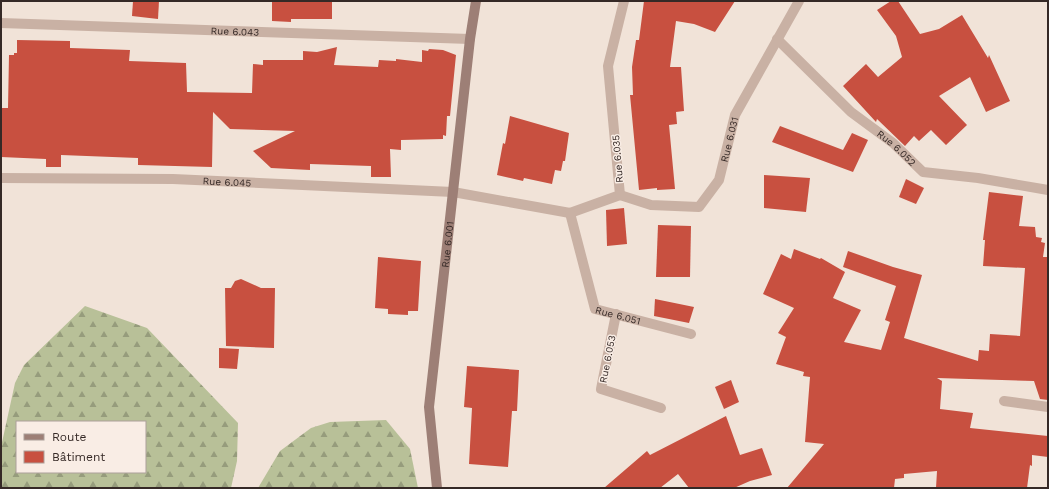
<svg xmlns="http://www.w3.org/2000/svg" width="1049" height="489" viewBox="0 0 1049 489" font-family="'Work Sans',sans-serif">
	<defs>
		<pattern id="forest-firs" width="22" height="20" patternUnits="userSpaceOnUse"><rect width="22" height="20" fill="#b8c098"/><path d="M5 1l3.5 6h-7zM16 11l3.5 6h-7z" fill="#969c7c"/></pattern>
	</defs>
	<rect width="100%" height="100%" fill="#f1e3d8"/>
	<!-- forest -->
	<g fill="url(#forest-firs)" fill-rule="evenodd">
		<path d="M85,306L147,328L238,423L237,461L231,488H1V447L15,383L24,365ZM17,422H145V472H17Z"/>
		<polygon points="386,420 410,449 418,488 258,488 280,451 311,428 330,422"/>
	</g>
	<!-- building -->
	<g fill="#c85040">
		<polygon points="133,1 159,1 158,19 132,16"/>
		<polygon points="272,1 332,1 332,19 291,19 291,22 272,21"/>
		<polygon points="644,1 735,1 715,32 694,24 676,21 670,67 681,67 684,111 676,112 677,124 669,125 675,189 657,190 657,188 639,190 630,95 633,95 632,67 636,40 639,40"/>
		<polygon points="891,1 898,1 920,34 939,29 962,15 988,58 989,55 1010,101 986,112 970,77 939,96 967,125 946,145 931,130 919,141 914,136 905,146 877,119 876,122 843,86 866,64 878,77 902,57 896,36 877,10"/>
		<polygon points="17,40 70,41 70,48 130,50 129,61 186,63 187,92 252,93 253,64 263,65 263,60 303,60 303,51 317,52 337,47 334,65 378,67 379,60 396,61 396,59 422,62 422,50 428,51 429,49 443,50 456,55 450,116 447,116 446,136 443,135 443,139 401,140 401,150 390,149 391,177 371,177 371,166 310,164 310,170 271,168 253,151 295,131 230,129 213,112 212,167 138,165 138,158 61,155 61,167 46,167 46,159 1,157 1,108 8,108 9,55 14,55 14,53 17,53"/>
		<polygon points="510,116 569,133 565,161 563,161 561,171 555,170 552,184 524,178 523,181 497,175 503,143 505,144"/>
		<polygon points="780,126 843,150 852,133 868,140 853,172 772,142"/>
		<polygon points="764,175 810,178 806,212 764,208"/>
		<polygon points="906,179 924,188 916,204 899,197"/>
		<polygon points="989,192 1023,196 1019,226 1035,227 1036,237 1042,238 1041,242 1045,243 1043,257 1048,257 1048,400 1040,399 1034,381 937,378 942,381 940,409 973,413 970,428 1048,436 1048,457 1032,455 1032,466 1030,465 1027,488 936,488 937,471 904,474 904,478 895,479 894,488 787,488 824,444 805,442 810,377 803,376 804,372 776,364 786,337 778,333 794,308 763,294 781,254 791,259 794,249 820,259 821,258 845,272 833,298 861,310 844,342 881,350 890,322 885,320 896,286 843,267 848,251 893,267 922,275 904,338 978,361 979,350 989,351 990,334 1020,336 1025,268 983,266 985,240 983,240"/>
		<polygon points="624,208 627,244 607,246 606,210"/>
		<polygon points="658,225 691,226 690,277 656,277"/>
		<polygon points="378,257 421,261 418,311 408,311 408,315 388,314 388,309 375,308"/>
		<polygon points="241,279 261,288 275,288 274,348 226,346 225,288 231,288 235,281"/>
		<polygon points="655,299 694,307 689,323 654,316"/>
		<polygon points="219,348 239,349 237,369 219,368"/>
		<polygon points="467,366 519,370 517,411 512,411 508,467 469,464 472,408 464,407"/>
		<polygon points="731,380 739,402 724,409 715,387"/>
		<polygon points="726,416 740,455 762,448 772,475 750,481 734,488 689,488 678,474 660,488 604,488 647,451 650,455"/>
	</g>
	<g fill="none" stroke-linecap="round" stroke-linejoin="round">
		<!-- street -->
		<g stroke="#c9b1a4" stroke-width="10">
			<path id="s1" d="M1,23L470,39"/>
			<path id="s2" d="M777,39L851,112L893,143L923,172L978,178L1048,190"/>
			<path id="s3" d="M1,178L173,179L453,192L570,213L620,195L608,66L624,1"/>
			<path id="s4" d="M620,195L651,205L699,207L719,180L735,115L799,1"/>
			<path id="s5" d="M570,213L595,309L691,334"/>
			<polyline points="616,314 601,389 661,408"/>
			<polyline points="1004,401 1048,407"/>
		</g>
		<!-- secondary -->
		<path stroke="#9d7f76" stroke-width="10" id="s6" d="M437,488L429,407L470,39L476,1"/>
	</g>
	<g text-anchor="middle" stroke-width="3" stroke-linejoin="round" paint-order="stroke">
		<!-- street labels -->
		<g font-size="10" fill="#352926" stroke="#f9ede5">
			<text dy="4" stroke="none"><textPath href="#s1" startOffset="234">Rue 6.043</textPath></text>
			<text dy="4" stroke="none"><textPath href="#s4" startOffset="156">Rue 6.031</textPath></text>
			<text dy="4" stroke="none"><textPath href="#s2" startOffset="162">Rue 6.052</textPath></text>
			<text transform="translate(617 159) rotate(-95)" y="4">Rue 6.035</text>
			<text dy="4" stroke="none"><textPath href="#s3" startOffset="226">Rue 6.045</textPath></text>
			<text dy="4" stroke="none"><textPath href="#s6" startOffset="245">Rue 6.001</textPath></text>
			<text dy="4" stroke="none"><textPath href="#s5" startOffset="123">Rue 6.051</textPath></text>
			<text transform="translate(607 359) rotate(-79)" y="4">Rue 6.053</text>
		</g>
	</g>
	<!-- border -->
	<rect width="1049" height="489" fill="none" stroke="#352926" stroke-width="4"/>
	<!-- legend -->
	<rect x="16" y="421" width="130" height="52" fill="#f9ede5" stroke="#ab9f99"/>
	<rect x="24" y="434" width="20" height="6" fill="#9d7f76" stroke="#ab9f99"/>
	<text x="52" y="441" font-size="12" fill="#352926">Route</text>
	<rect x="24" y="451" width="20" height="12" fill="#c85040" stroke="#ab9f99"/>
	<text x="52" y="461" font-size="12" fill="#352926">Bâtiment</text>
</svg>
